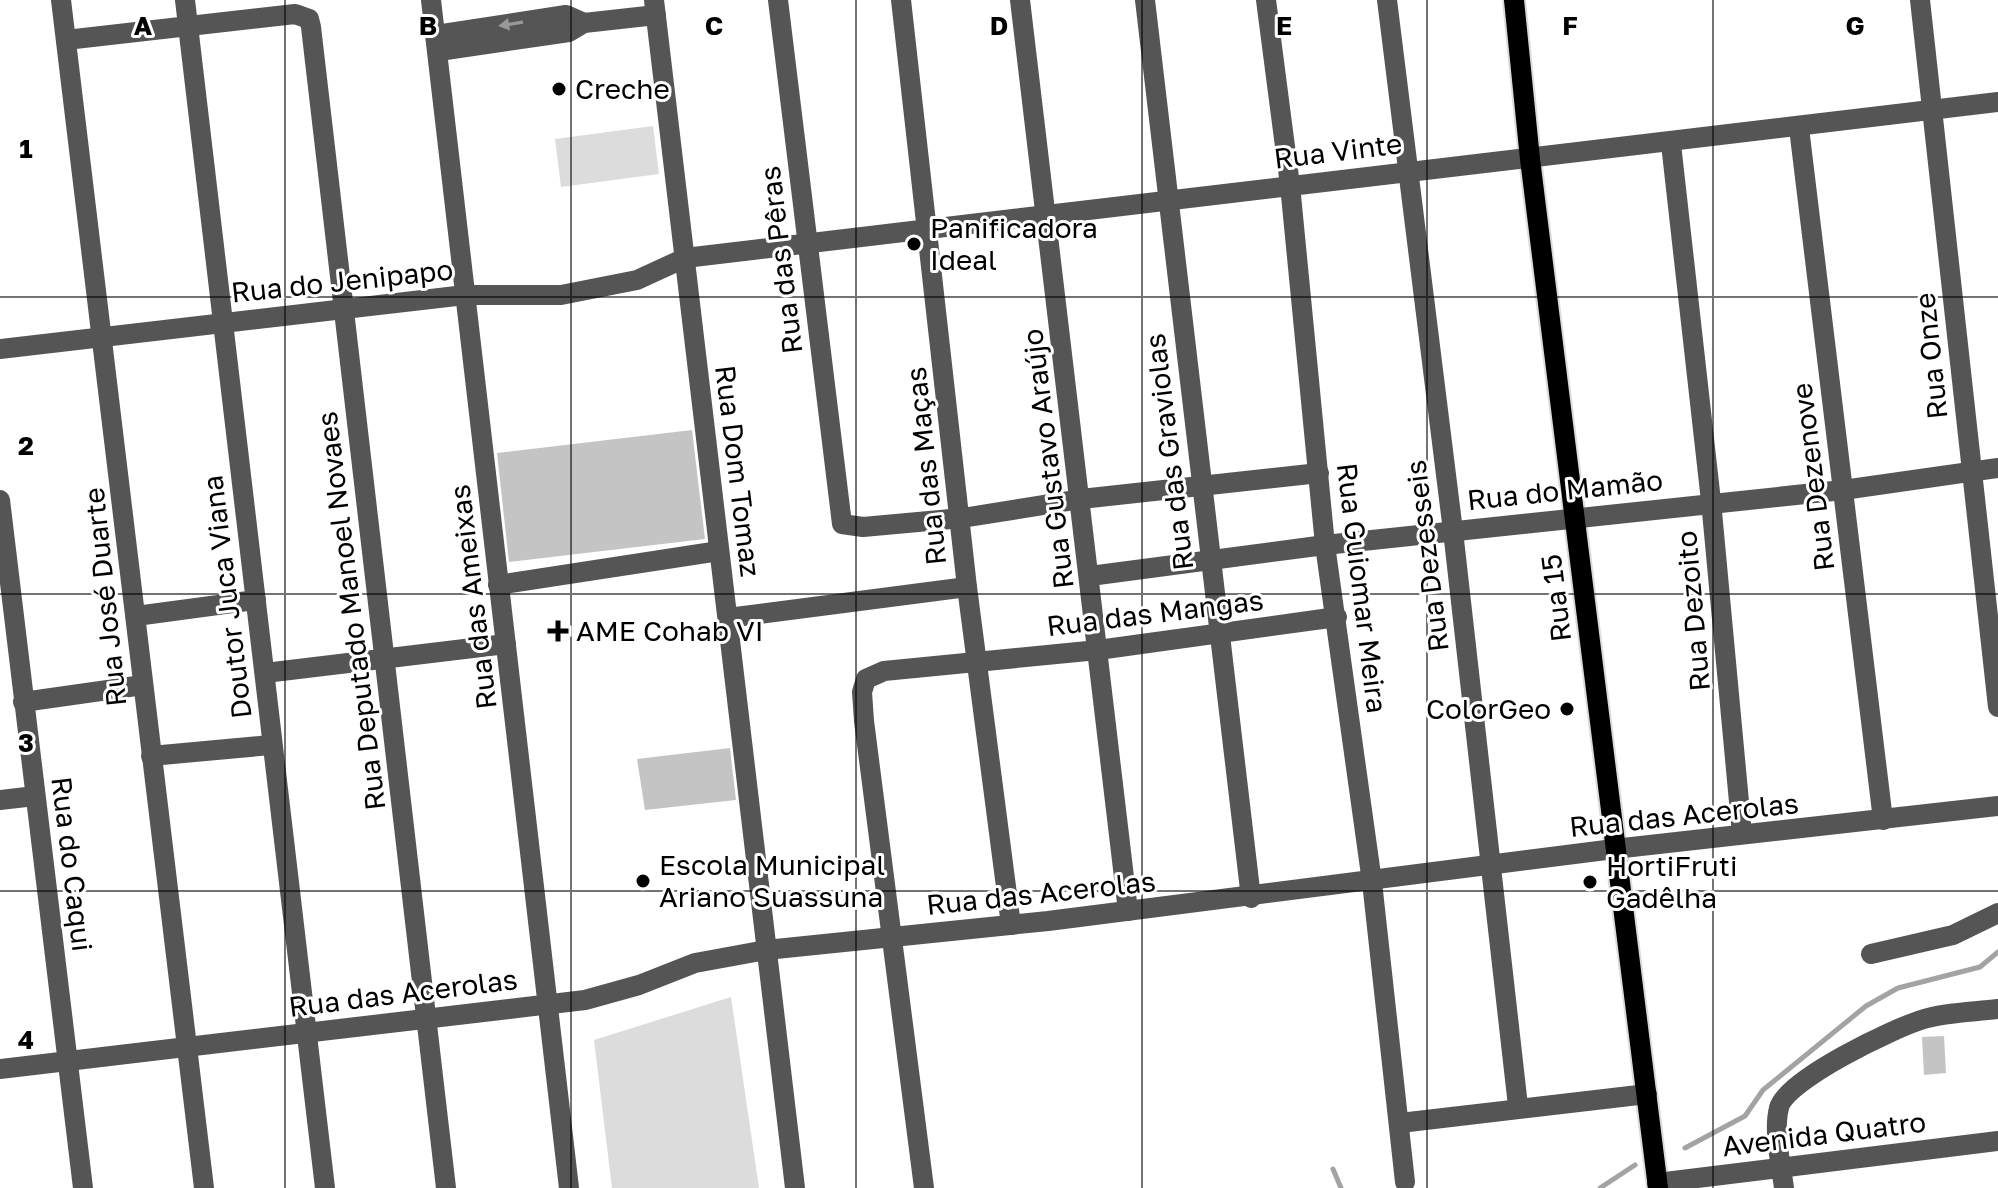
<svg xmlns="http://www.w3.org/2000/svg" width="1998" height="1188" viewBox="0 0 1998 1188" font-family="'Golos Text',sans-serif">
	<rect width="100%" height="100%" fill="#fff"/>
	<!-- green -->
	<g fill="#dcdcdc">
		<polygon points="653,126 659,174 561,187 555,139"/>
		<polygon points="731,997 759,1188 612,1188 594,1040"/>
	</g>
	<g fill="none" stroke-linecap="round" stroke-linejoin="round">
		<!-- stream -->
		<g stroke="#a3a3a3" stroke-width="5">
			<polyline points="1685,1148 1745,1116 1763,1090 1866,1006 1898,988 1980,967 1998,952"/>
			<polyline points="1333,1169 1341,1188"/>
			<polyline points="1600,1188 1635,1165"/>
		</g>
	</g>
	<!-- building -->
	<g fill="#c4c4c4">
		<polygon points="692,430 705,539 509,562 497,453"/>
		<polygon points="730,748 736,800 645,810 637,759"/>
		<polygon points="1944,1036 1946,1073 1924,1075 1922,1037"/>
	</g>
	<g fill="none" stroke-linecap="round" stroke-linejoin="round">
		<defs>
			<polyline id="major" points="1514,0 1530,159 1658,1188"/>
		</defs>
		<!-- major casing -->
		<use href="#major" stroke="#dbdbdb" stroke-width="24"/>
		<!-- minor -->
		<g stroke="#555" stroke-width="20">
			<polyline points="61,0 204,1188"/>
			<polyline points="185,0 325,1188"/>
			<polyline points="431,0 569,1188"/>
			<polyline points="654,0 795,1188"/>
			<polyline points="778,0 842,524 863,527 962,518 1081,499 1319,473"/>
			<polyline points="901,0 967,587 1011,925"/>
			<polyline points="1020,0 1128,911"/>
			<polyline points="1145,0 1251,898"/>
			<polyline points="1266,0 1290,185 1325,545 1372,882 1405,1182"/>
			<polyline points="1387,0 1453,531 1518,1106"/>
			<polyline points="1920,0 1998,707"/>
			<polyline points="436,35 566,15 584,23"/>
			<polyline points="66,40 295,14 309,19 311,27 446,1188"/>
			<polyline points="439,51 569,32 584,23 656,15"/>
			<polyline points="1799,128 1883,820"/>
			<polyline points="1671,144 1711,501 1742,834"/>
			<polyline points="0,349 465,295 561,295 637,280 685,258 1998,102"/>
			<polyline points="0,500 83,1188"/>
			<polyline points="1090,576 1325,545 1843,490 1998,468"/>
			<polyline points="498,585 719,551"/>
			<polyline points="136,616 256,600"/>
			<polyline points="728,618 967,587"/>
			<polyline points="265,673 506,644"/>
			<polyline points="23,702 143,685"/>
			<polyline points="151,756 271,745"/>
			<polyline points="0,800 35,796"/>
			<polyline points="1871,954 1953,935 1998,913"/>
			<polyline points="0,1069 585,1000 639,985 695,963 766,950 1048,921 1614,849 1998,806"/>
			<polyline points="1400,1123 1647,1094"/>
			<polyline points="1657,1183 1998,1141"/>
			<polyline points="924,1188 864,721 862,692 866,679 884,671 1098,650 1337,617"/>
			<path d="M1784,1188C1781,1164 1773,1131 1779,1108C1785,1080 1896,1027 1924,1019C1947,1012 1974,1012 1998,1009"/>
		</g>
		<!-- major -->
		<use href="#major" stroke="#000" stroke-width="20"/>
	</g>
	<!-- one-way arrows -->
	<defs><path id="oneway-solid" d="M-6-.8H1V-3.2L6.5 0L1 3.2V.8H-6Z" transform="scale(2)"/></defs>
	<use fill="#999" href="#oneway-solid" transform="translate(511 24) rotate(171)"/>
	<!-- grid -->
	<path fill="none" stroke="#000" stroke-width="2" stroke-opacity="0.55" d="M285,0V1188M571,0V1188M856,0V1188M1142,0V1188M1427,0V1188M1713,0V1188M0,297H1998M0,594H1998M0,891H1998"/>
	<!-- markers -->
	<g fill="#000" stroke="#fff" stroke-width="3">
		<circle cx="559" cy="89" r="8"/>
		<circle cx="914" cy="244" r="8"/>
		<path d="M554 619h8v8h8v8h-8v8h-8v-8h-8v-8h8z"/>
		<circle cx="1567" cy="709" r="8"/>
		<circle cx="643" cy="881" r="8"/>
		<circle cx="1590" cy="882" r="8"/>
	</g>
	<g text-anchor="middle" stroke-width="6" stroke-linejoin="round" paint-order="stroke">
		<!-- poi labels -->
		<g font-size="28" fill="#000" stroke="#fff" text-anchor="start">
			<text x="575" y="99">Creche</text>
			<text x="930" y="238">Panificadora<tspan x="930" dy="32">Ideal</tspan></text>
			<text x="576" y="641">AME Cohab VI</text>
			<text x="1551" y="719" text-anchor="end">ColorGeo</text>
			<text x="659" y="875">Escola Municipal<tspan x="659" dy="32">Ariano Suassuna</tspan></text>
			<text x="1606" y="876">HortiFruti<tspan x="1606" dy="32">Gadêlha</tspan></text>
		</g>
		<!-- street labels -->
		<g font-size="28" fill="#000" stroke="#fff">
			<text transform="translate(1338 151) rotate(-7)" y="10">Rua Vinte</text>
			<text transform="translate(781 260) rotate(-97)" y="10">Rua das Pêras</text>
			<text transform="translate(342 281) rotate(-6)" y="10">Rua do Jenipapo</text>
			<text transform="translate(1931 356) rotate(-96)" y="10">Rua Onze</text>
			<text transform="translate(1169 452) rotate(-97)" y="10">Rua das Graviolas</text>
			<text transform="translate(1048 459) rotate(-97)" y="10">Rua Gustavo Araújo</text>
			<text transform="translate(926 466) rotate(-96)" y="10">Rua das Maças</text>
			<text transform="translate(738 471) rotate(83)" y="10">Rua Dom Tomaz</text>
			<text transform="translate(1813 477) rotate(-97)" y="10">Rua Dezenove</text>
			<text transform="translate(1565 490) rotate(-6)" y="10">Rua do Mamão</text>
			<text transform="translate(1427 556) rotate(-97)" y="10">Rua Dezesseis</text>
			<text transform="translate(1362 588) rotate(83)" y="10">Rua Guiomar Meira</text>
			<text transform="translate(105 597) rotate(-96)" y="10">Rua José Duarte</text>
			<text transform="translate(227 597) rotate(-97)" y="10">Doutor Juca Viana</text>
			<text transform="translate(473 597) rotate(-97)" y="10">Rua das Ameixas</text>
			<text transform="translate(1556 598) rotate(-97)" y="10">Rua 15</text>
			<text transform="translate(351 611) rotate(-97)" y="10">Rua Deputado Manoel Novaes</text>
			<text transform="translate(1693 611) rotate(-95)" y="10">Rua Dezoito</text>
			<text transform="translate(1155 613) rotate(-7)" y="10">Rua das Mangas</text>
			<text transform="translate(1684 815) rotate(-6)" y="10">Rua das Acerolas</text>
			<text transform="translate(72 864) rotate(83)" y="10">Rua do Caqui</text>
			<text transform="translate(1041 893) rotate(-6)" y="10">Rua das Acerolas</text>
			<text transform="translate(403 993) rotate(-7)" y="10">Rua das Acerolas</text>
			<text transform="translate(1824 1134) rotate(-7)" y="10">Avenida Quatro</text>
		</g>
	</g>
	<g font-size="26" text-anchor="middle" font-weight="bold" fill="#000" stroke="#fff" stroke-width="6" stroke-linejoin="round" paint-order="stroke">
		<text x="143" y="35">A</text>
		<text x="428" y="35">B</text>
		<text x="714" y="35">C</text>
		<text x="999" y="35">D</text>
		<text x="1284" y="35">E</text>
		<text x="1570" y="35">F</text>
		<text x="1855" y="35">G</text>
		<text x="26" y="158">1</text>
		<text x="26" y="455">2</text>
		<text x="26" y="752">3</text>
		<text x="26" y="1049">4</text>
	</g>
</svg>
